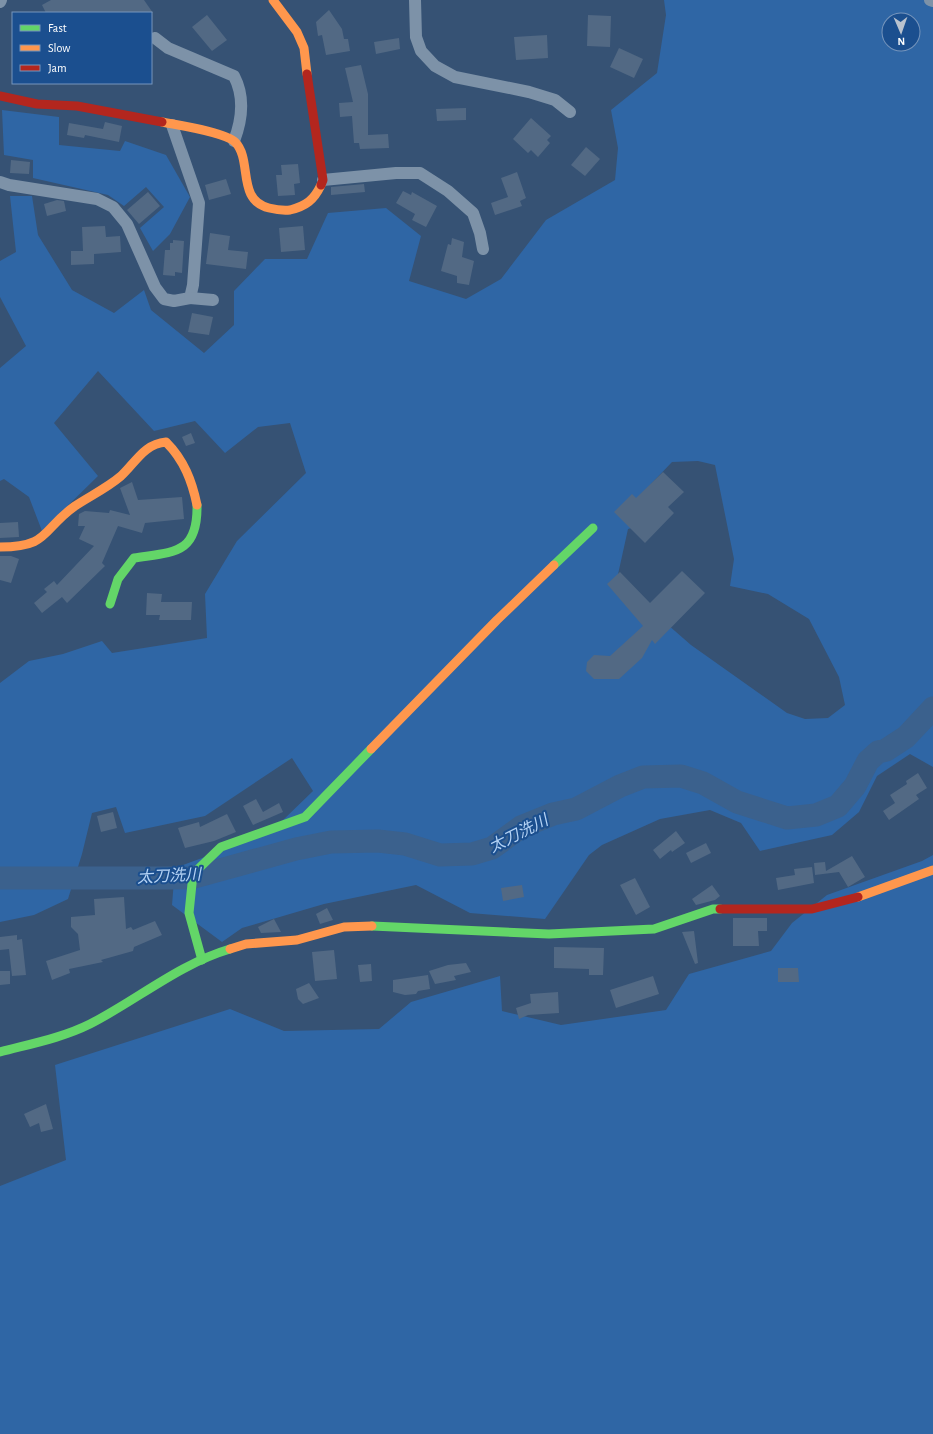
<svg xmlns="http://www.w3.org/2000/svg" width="933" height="1434" viewBox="0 0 933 1434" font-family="'Alegreya Sans','Noto Sans JP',sans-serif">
	<rect width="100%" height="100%" fill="#365274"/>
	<!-- green -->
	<g fill="#2f66a5" fill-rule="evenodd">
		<path d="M664,0H933V767L910,754L877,776L859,812L832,835L760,851L741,823L710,810L660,819L602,845L589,855L545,919L470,913L416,885L324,904L242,928L222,942L172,905L175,868L245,842L282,821L313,791L292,758L205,816L125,833L116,807L92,813L82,854L68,899L34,915L0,922V683L29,661L63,654L102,641L112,653L207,638L205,594L237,541L306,473L290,423L258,427L225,453L195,421L154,431L98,371L54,423L98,476L42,531L29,497L4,479L0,481V368L26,346L0,297V261L16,252L10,196H32L38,235L72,290L114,313L144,290L151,310L204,353L234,325V291L265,259H307L328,213L386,208L421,236L409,281L466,299L501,279L546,220L615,180L618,148L611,110L657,73L666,15ZM889,20H913V44H889ZM698,461L715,465L734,559L730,586L768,594L809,619L839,677L845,705L828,718L805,719L787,713L691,645L660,618L615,588L628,529L650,522L649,486L672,462Z"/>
		<polygon points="2,110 59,117 59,145 120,151 125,141 166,155 190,197 170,234 153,251 140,228 164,207 146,187 124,206 108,195 33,178 33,160 4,155"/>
		<polygon points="933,855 933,1434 0,1434 0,1186 66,1160 55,1065 230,1009 284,1031 379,1029 411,1002 500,976 502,1011 561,1025 666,1010 689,974 771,951 792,923 827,895 922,861"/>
	</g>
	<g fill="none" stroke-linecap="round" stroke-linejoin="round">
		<!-- river -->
		<polyline stroke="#3b618d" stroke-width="23" points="0,878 191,878 296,849 331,842 378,841 405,844 440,855 472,854 492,848 521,827 553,814 576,809 620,786 643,777 681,776 703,783 737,802 787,818 816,815 838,806 855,786 868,761 878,752 886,750 906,737 933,708"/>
	</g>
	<!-- building -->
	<g fill="#526984">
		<polygon points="51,0 144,0 153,13 46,13 42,5"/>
		<polygon points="329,10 342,29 344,39 348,39 350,51 326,55 322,35 318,36 316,22"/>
		<polygon points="207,15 227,40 212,51 192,27"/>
		<polygon points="588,15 611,16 610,47 587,46"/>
		<polygon points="547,35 548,58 516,60 514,37"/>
		<polygon points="399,38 400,49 376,54 374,42"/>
		<polygon points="619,48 643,59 634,78 610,67"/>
		<polygon points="361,65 368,94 368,135 388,134 389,148 360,149 359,143 354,143 352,116 340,117 339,103 353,102 345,68"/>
		<polygon points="466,108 466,120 437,121 436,109"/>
		<polygon points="531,118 551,136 547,140 550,143 538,157 531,150 528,153 513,139"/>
		<polygon points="105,122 122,126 119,142 85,135 84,138 67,135 69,123 103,129"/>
		<polygon points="586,147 600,159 585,176 571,165"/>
		<polygon points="11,160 30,162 29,174 10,173"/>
		<polygon points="298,164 300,183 294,184 295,195 278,196 276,175 282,175 281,165"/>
		<polygon points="517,172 526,198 520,201 522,206 495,215 491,203 508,197 501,178"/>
		<polygon points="226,179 231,194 209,200 205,185"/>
		<polygon points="364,184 365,192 331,195 331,187"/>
		<polygon points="403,191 411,195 412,192 437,206 426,227 412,220 415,214 396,203"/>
		<polygon points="148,192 160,206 139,224 127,210"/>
		<polygon points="57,200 64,201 66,211 47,216 44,204"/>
		<polygon points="105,226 106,237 120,236 121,252 94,254 94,264 71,265 71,251 83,251 82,227"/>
		<polygon points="303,226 305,250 281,252 279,228"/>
		<polygon points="210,233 230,236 228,250 248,252 246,269 206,264"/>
		<polygon points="452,238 464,242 462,257 474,261 469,285 457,283 457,276 441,271 448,244 451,245"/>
		<polygon points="173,240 184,241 182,273 175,272 175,276 163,275 165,250 170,250 170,243 173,243"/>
		<polygon points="192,313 213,317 209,335 188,332"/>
		<polygon points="191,433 195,443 186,446 182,437"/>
		<polygon points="663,472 684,492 668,507 674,513 645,543 614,512 632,494 636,498"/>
		<polygon points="132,482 138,500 182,497 184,519 145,523 142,533 118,526 102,563 105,566 67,603 62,597 42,613 34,603 47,592 44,589 54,581 57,585 94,546 79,539 85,526 78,526 79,514 85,511 109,513 110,510 130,515 120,488"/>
		<polygon points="18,522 19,537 0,538 0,523"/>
		<polygon points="0,556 11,556 19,559 11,583 0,580"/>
		<polygon points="682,571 705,593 655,644 652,640 642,658 619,679 594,679 586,671 587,662 594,655 610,656 643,626 607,584 620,572 650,603"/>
		<polygon points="147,593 162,594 161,602 192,602 191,620 159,620 160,615 146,615"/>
		<polygon points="918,773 927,788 916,795 919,799 889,820 883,811 895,803 890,795 907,784 906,781"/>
		<polygon points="256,799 263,812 279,803 283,812 253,825 243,806"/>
		<polygon points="113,812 117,828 101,832 97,816"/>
		<polygon points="227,814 236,832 214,841 185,848 178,828 199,822 200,827"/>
		<polygon points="676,831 685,843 672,852 671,850 660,859 653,850"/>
		<polygon points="706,843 711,853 691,863 686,853"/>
		<polygon points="852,856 865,877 848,887 839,872 815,875 814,863 825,862 826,871"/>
		<polygon points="812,867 814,883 778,890 776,878 795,875 794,869"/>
		<polygon points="635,878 650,907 636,915 620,885"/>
		<polygon points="522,885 524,897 503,901 501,888"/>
		<polygon points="712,885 720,896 715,900 696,905 692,899"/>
		<polygon points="124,897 126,929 131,927 133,930 155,921 162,935 134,947 133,951 101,960 103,962 69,969 70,973 52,980 46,961 80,950 78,934 71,927 71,917 95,915 94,899"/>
		<polygon points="327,908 333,920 320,924 316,914"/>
		<polygon points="733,918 767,918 767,931 758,931 759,946 733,946"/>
		<polygon points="274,919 281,932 261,933 258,927"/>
		<polygon points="694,931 698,963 695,964 682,932"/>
		<polygon points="17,935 17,940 22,939 26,975 12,976 9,949 0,950 0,937"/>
		<polygon points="554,947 604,948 603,975 589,975 589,969 554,968"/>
		<polygon points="334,950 337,979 315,981 312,952"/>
		<polygon points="466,963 471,972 454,976 456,980 435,984 429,971 448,965"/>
		<polygon points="371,964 372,981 360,982 358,965"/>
		<polygon points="778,968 798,968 799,982 778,982"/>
		<polygon points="0,971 10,971 10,984 0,985"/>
		<polygon points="428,975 430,989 418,991 416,994 405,995 393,992 393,980"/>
		<polygon points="653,976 659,994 616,1008 610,990"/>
		<polygon points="309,983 319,998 303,1004 298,999 296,989"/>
		<polygon points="558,992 559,1013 528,1015 519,1019 516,1008 531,1003 530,994"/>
		<polygon points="46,1104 53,1129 41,1132 39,1123 30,1127 24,1114"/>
	</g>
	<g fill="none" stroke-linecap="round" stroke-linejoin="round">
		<!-- street -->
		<g stroke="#7d92a8" stroke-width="12">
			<polyline points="415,0 416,37 421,51 435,66 455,77 529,92 555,100 570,112"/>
			<polyline points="930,0 933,1"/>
			<polyline points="0,2 1,0"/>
			<path d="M155,38L168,48L234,76C245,97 242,120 234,141"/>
			<polyline points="323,180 396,173 420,173 448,191 473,213 480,233 483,249"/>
			<polyline points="0,182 9,185 97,199 113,207 127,224 155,287 164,299 174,301 190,298 193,285 199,203 172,125"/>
			<polyline points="190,298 213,300"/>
		</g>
		<!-- fast -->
		<g stroke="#63d668" stroke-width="9">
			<polyline points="554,565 593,528"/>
			<path d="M110,604L118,579L134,558C173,552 198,555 197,505"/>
			<polyline points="372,926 549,934 654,929 713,909 720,909"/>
			<polyline points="202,960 189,913 193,874 221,847 305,817 371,749"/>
			<path d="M0,1052C30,1044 62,1038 90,1024C137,1000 179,964 230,949"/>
		</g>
		<!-- slow -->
		<g stroke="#ff974d" stroke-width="9">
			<polyline points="273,0 297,32 304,48 307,74"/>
			<path d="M162,122C177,125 225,132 235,142C253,160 236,200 269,208C277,210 282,211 290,210C306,206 314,200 321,185"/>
			<path d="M0,547C50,547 41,530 75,506C90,496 107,488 121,476C136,462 144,444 166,442C184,460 192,481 197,505"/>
			<polyline points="371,749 497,620 554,565"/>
			<polyline points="858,897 933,870"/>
			<polyline points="230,949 246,944 297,940 344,927 372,926"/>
		</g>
		<!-- jam -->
		<g stroke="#b3261e" stroke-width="9">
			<polyline points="307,74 323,180 321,185"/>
			<polyline points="0,96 37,104 77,106 162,122"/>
			<polyline points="720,909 812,909 858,897"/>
		</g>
	</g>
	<g text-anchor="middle" stroke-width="4" stroke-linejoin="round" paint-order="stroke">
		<!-- water labels -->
		<g font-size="16" font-style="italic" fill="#b5d3f5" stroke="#1b4f8f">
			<text transform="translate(518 833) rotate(-27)" y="6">太刀洗川</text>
			<text transform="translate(169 875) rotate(-3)" y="6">太刀洗川</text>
		</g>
	</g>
	<!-- legend -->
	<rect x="12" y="12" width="140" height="72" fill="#1b4f8f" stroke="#7695bc"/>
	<rect x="20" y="25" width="20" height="6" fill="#63d668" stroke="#7695bc"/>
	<text x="48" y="32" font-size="12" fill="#ffffff">Fast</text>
	<rect x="20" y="45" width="20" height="6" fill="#ff974d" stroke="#7695bc"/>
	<text x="48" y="52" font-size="12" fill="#ffffff">Slow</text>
	<rect x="20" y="65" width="20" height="6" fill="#b3261e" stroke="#7695bc"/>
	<text x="48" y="72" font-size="12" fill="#ffffff">Jam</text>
	<!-- north arrow -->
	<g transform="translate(901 32) rotate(178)"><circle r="19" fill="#1b4f8f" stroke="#7695bc"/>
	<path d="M0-3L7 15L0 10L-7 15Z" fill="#b9c2ce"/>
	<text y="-6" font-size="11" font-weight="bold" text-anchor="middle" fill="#ffffff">N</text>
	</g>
</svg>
